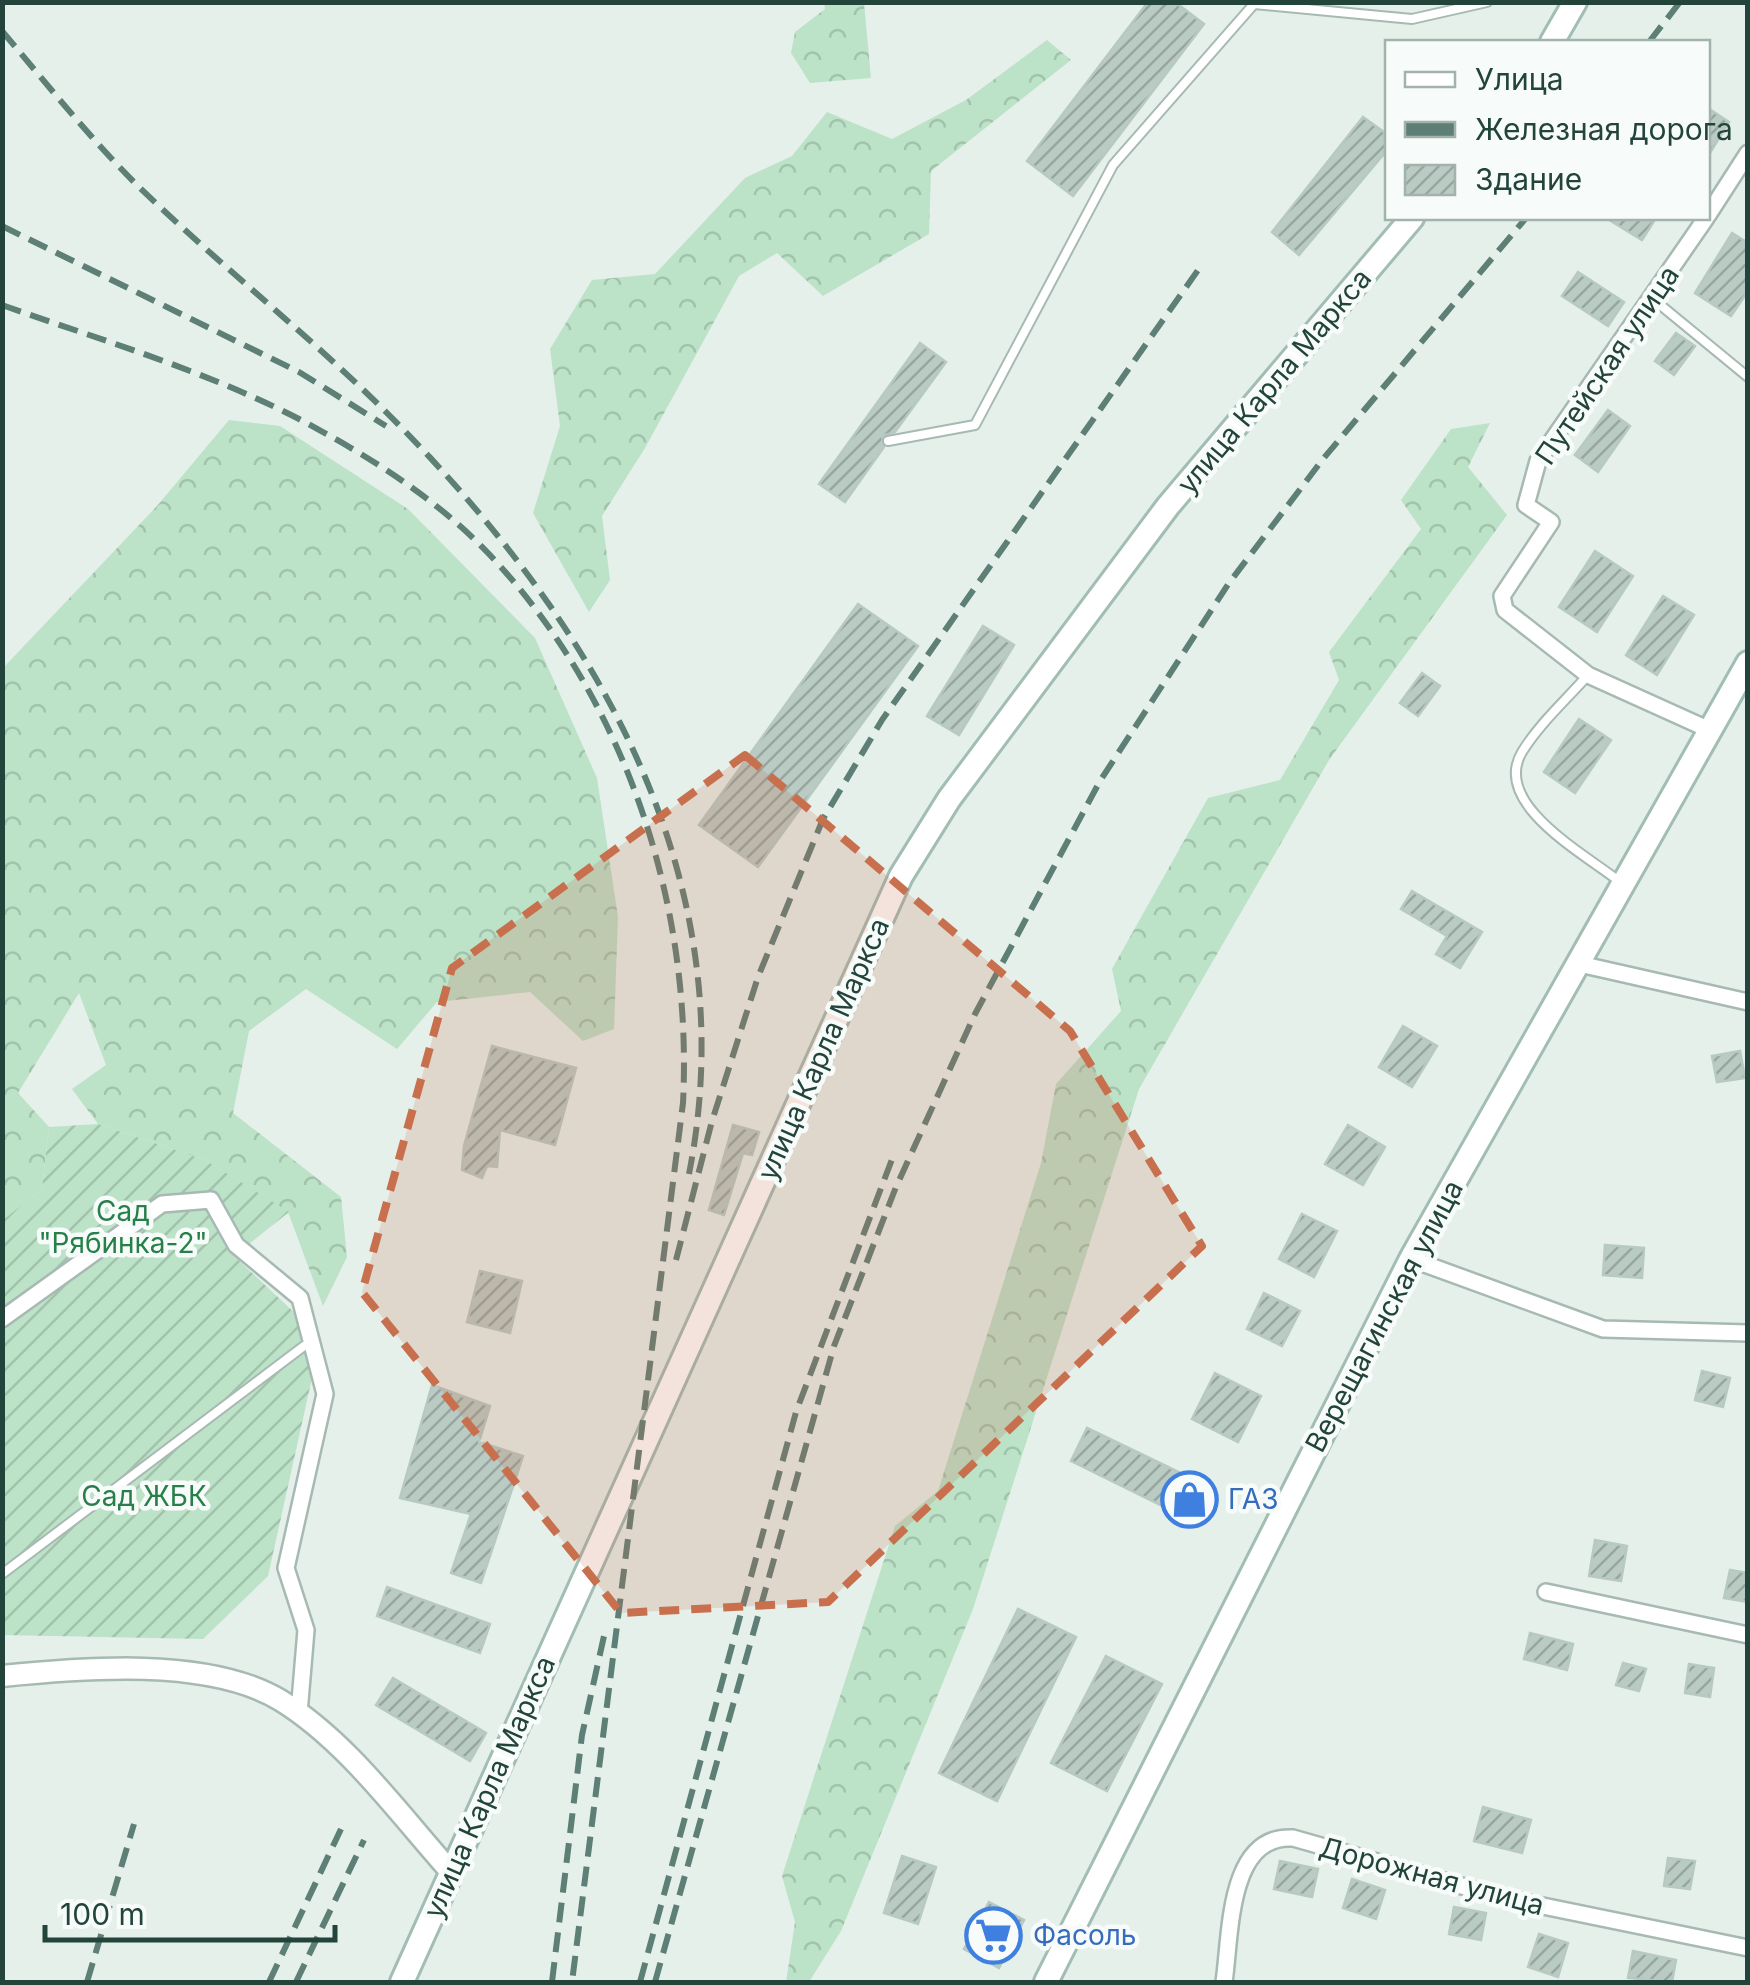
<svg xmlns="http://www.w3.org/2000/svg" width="1750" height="1985" viewBox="0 0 1750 1985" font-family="Inter,sans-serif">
	<defs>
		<pattern id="forest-crowns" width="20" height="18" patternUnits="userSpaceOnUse" patternTransform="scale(2.5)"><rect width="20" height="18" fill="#bce2c7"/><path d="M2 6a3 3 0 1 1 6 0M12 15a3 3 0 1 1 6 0" fill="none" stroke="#a1c3ac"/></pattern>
		<pattern id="garden-furrows" width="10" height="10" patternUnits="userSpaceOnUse" patternTransform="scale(2.5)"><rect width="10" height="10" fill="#bce2c7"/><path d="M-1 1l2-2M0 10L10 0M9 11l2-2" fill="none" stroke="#a1c3ac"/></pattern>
		<pattern id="building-hatch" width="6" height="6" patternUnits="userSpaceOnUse" patternTransform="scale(2.5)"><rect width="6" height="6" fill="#bacbc4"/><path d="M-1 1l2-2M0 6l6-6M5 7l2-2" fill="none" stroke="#97a6a0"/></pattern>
	</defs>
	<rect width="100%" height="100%" fill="#e5f0eb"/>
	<!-- forest -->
	<g fill="url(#forest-crowns)">
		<polygon points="824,3 864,3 871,78 810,83 791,53 795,32 825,9"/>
		<polygon points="1047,40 1071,60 931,171 929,234 823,296 777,253 739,276 645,448 602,516 610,580 589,612 533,513 560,426 550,349 592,280 655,274 745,178 792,156 827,112 892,139 966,100"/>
		<polygon points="229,420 280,426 408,509 535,638 597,778 618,917 614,1029 583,1041 530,992 437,1002 397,1049 306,989 249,1031 233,1113 341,1197 347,1257 323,1306 288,1212 205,1160 98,1124 72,1089 106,1065 79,993 18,1093 49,1127 42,1189 3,1220 3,668 157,506"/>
		<polygon points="1490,423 1468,467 1507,515 1329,760 1139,1089 973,1609 841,1931 809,1982 786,1982 795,1922 782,1876 895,1526 938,1491 1041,1163 1056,1084 1121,1011 1112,969 1208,798 1280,780 1339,680 1329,652 1421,529 1401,500 1451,429"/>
	</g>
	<!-- garden -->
	<polygon fill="url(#garden-furrows)" points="98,1124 205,1160 289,1212 234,1256 297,1315 312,1378 268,1576 203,1639 3,1635 3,1220 42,1189 49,1127"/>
	<!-- building -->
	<g fill="url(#building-hatch)" stroke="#b7cac2" stroke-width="2.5">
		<polygon points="1148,2 1175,2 1204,24 1073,196 1027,161"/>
		<polygon points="1708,108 1729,122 1708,156"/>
		<polygon points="1363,117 1388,135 1388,149 1299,255 1272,232"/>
		<polygon points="1606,218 1656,218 1642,240"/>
		<polygon points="1732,233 1748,243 1748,291 1731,316 1695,293"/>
		<polygon points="1578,272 1624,302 1608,326 1562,296"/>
		<polygon points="1676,333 1695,346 1674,375 1655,361"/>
		<polygon points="920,343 946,362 895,432 882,436 884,447 845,502 819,484"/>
		<polygon points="1608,410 1630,426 1598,472 1575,455"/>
		<polygon points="1595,551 1633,576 1597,632 1559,607"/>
		<polygon points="1663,596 1694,615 1657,675 1626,655"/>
		<polygon points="858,604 918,646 758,867 699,825"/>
		<polygon points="983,626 1014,645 959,735 927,716"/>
		<polygon points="1422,673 1440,686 1418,716 1400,703"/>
		<polygon points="1579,719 1611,740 1575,793 1544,772"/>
		<polygon points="1412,891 1482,932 1460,968 1436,954 1447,936 1401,909"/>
		<polygon points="1403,1026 1437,1046 1412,1087 1379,1067"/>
		<polygon points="492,1046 576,1068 555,1145 500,1130 497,1167 487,1166 482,1178 462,1170 464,1146"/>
		<polygon points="1740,1051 1745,1078 1717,1082 1712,1056"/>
		<polygon points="733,1125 759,1132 752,1155 743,1153 724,1215 709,1210"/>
		<polygon points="1348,1125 1385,1147 1363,1185 1325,1164"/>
		<polygon points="1302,1214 1337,1231 1314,1277 1279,1259"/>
		<polygon points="1605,1245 1644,1248 1642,1278 1603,1275"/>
		<polygon points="480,1271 522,1281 510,1333 467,1322"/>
		<polygon points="1264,1293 1300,1311 1282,1346 1247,1329"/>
		<polygon points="1702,1371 1730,1378 1723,1407 1695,1400"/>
		<polygon points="1215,1373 1261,1396 1238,1442 1192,1419"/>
		<polygon points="432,1385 490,1406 479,1442 523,1456 481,1583 451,1573 471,1514 400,1498"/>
		<polygon points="1087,1428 1208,1486 1191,1520 1071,1461"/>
		<polygon points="1595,1540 1627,1546 1621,1581 1589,1576"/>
		<polygon points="1730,1570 1748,1573 1748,1602 1724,1598"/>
		<polygon points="387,1587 490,1624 480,1653 377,1616"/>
		<polygon points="1018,1609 1076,1637 997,1801 939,1773"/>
		<polygon points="1530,1633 1573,1644 1567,1670 1524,1659"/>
		<polygon points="1106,1656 1162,1684 1107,1791 1051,1763"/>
		<polygon points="1623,1663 1646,1669 1639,1691 1616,1685"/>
		<polygon points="1689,1664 1714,1668 1710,1697 1685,1693"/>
		<polygon points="393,1678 486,1733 470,1761 376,1705"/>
		<polygon points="1483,1807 1531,1820 1522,1853 1474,1841"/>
		<polygon points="902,1856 936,1867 918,1924 884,1913"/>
		<polygon points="1668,1858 1695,1861 1690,1889 1664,1886"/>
		<polygon points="1280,1861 1318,1869 1312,1897 1274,1889"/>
		<polygon points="1352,1879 1385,1890 1376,1919 1343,1908"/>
		<polygon points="989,1902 1024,1920 999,1968 964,1949"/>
		<polygon points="1454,1907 1486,1913 1481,1940 1449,1934"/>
		<polygon points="1539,1934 1568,1943 1558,1977 1528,1967"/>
		<polygon points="1633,1951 1676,1960 1672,1982 1628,1978"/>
	</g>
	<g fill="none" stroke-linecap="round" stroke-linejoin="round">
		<defs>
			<g id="service">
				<polyline points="1653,299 1748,377"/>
				<polyline points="888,441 975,425 1113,165 1254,4 1412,19 1487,2"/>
				<path d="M1588,675C1567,699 1539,724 1522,752C1491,804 1585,854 1620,882"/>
				<polyline points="2,1574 304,1346"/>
			</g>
			<g id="minor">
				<polyline points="1708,215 1748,153"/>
				<polyline points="1706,218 1538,461 1526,505 1551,522 1502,596 1505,610 1588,675 1712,731"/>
				<polyline points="1575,963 1748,1002"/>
				<polyline points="1411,1259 1603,1329 1748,1333"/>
				<polyline points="2,1319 162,1204 211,1200 236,1245 300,1298 325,1394 286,1568 306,1630 299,1713"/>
				<polyline points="1546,1592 1748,1635"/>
				<path d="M1224,1982C1231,1936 1227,1834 1293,1838L1504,1898L1748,1948"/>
			</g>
			<path id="tertiary" d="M2,1676C83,1668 208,1657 280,1700C347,1741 399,1814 451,1872"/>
			<g id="secondary">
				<polyline points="1552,42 1575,2"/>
				<polyline points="402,1982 901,876 949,799 1168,506 1412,218"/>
				<polyline points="1046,1982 1411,1259 1748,663"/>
			</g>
		</defs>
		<!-- service casing -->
		<use href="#service" stroke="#a7b9b3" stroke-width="12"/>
		<!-- minor casing -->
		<use href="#minor" stroke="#a7b9b3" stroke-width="20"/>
		<!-- tertiary casing -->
		<use href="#tertiary" stroke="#a7b9b3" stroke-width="25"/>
		<!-- secondary casing -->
		<use href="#secondary" stroke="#a2bdb4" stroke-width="28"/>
		<!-- service -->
		<use href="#service" stroke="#fff" stroke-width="8"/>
		<!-- minor -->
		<use href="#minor" stroke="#fff" stroke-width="15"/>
		<!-- tertiary -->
		<use href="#tertiary" stroke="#fff" stroke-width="20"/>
		<!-- secondary -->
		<use href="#secondary" stroke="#fff" stroke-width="22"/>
		<!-- rail -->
		<g stroke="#5d7f76" stroke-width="6" stroke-dasharray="20 10" stroke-linecap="butt">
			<path d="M2,31C46,83 89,137 137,185C218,264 308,334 388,414C591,617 748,875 689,1174"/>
			<polyline points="1649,42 1680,2"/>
			<polyline points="2,226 299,372 386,426"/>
			<path d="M2,305C101,340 206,371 299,419C367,455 436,498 489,554C626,699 693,905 683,1103L572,1982"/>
			<polyline points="676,1260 712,1121 758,977 823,819 882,720 1203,263"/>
			<polyline points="87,1982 134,1824"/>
			<polyline points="269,1982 341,1829"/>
			<polyline points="296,1982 364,1840"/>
			<polyline points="552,1982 582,1735 606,1627"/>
			<polyline points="640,1982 796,1412 894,1154"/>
			<polyline points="655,1982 834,1346 896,1187 975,1014 1100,781 1229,583 1323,459 1526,218"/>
		</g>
	</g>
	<!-- marked area -->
	<path fill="#c8704e" fill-opacity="0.2" stroke="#c8704e" stroke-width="8" stroke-dasharray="20 12" stroke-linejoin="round" d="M745,755L1070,1031L1202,1246L828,1602L621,1613L362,1292L452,968Z"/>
	<!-- icons -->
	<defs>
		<symbol id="shop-ring" viewBox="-11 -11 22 22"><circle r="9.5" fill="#f7fbf9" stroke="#3f7fe0" stroke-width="1.5"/><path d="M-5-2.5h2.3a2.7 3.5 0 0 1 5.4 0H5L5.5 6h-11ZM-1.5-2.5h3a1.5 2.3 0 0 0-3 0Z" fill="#3f7fe0"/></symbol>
		<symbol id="supermarket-ring" viewBox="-11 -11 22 22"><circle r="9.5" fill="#f7fbf9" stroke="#3f7fe0" stroke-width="1.5"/><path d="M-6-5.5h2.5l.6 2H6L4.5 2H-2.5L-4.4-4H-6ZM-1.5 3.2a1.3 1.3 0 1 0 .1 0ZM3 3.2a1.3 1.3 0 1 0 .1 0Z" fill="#3f7fe0"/></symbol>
	</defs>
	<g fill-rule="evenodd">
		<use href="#shop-ring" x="1158" y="1468" width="63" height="63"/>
		<use href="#supermarket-ring" x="962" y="1904" width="63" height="63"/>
	</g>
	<g text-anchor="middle" stroke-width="9" stroke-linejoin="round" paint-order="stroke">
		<!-- street labels -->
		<g font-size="28" fill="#22443b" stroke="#f7fbf9">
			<text transform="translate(1607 365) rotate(-56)" y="10">Путейская улица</text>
			<text transform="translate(1274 381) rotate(-50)" y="10">улица Карла Маркса</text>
			<text transform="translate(823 1049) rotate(-66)" y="10">улица Карла Маркса</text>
			<text transform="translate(1384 1316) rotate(-62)" y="10">Верещагинская улица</text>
			<text transform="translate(489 1787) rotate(-66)" y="10">улица Карла Маркса</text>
			<text transform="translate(1432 1876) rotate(15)" y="10">Дорожная улица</text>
		</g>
		<!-- park labels -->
		<g font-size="28" fill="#27804a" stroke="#f7fbf9">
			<text x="123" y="1221">Сад<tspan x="123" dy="32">"Рябинка-2"</tspan></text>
			<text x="144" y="1506">Сад ЖБК</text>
		</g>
		<!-- shop labels -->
		<g font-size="28" fill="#366cbe" stroke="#f7fbf9" text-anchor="start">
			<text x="1228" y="1509">ГАЗ</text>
			<text x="1033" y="1945">Фасоль</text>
		</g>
	</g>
	<!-- border -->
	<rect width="1750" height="1985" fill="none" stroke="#22443b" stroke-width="10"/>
	<!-- legend -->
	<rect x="1385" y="40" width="325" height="180" fill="#f7fbf9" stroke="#a2b2ad" stroke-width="2.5"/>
	<rect x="1405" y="72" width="50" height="15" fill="#ffffff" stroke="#a2b2ad" stroke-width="2.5"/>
	<text x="1475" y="90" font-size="30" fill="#22443b">Улица</text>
	<rect x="1405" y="122" width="50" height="15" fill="#5d7f76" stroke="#a2b2ad" stroke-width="2.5"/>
	<text x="1475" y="140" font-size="30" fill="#22443b">Железная дорога</text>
	<rect x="1405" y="165" width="50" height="30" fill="url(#building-hatch)" stroke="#a2b2ad" stroke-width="2.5"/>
	<text x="1475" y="190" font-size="30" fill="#22443b">Здание</text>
	<!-- scale -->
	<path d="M45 1925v15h290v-15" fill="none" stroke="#22443b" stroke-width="5"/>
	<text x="60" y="1925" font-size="30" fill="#22443b" stroke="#f7fbf9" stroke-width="8" paint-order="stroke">100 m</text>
</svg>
